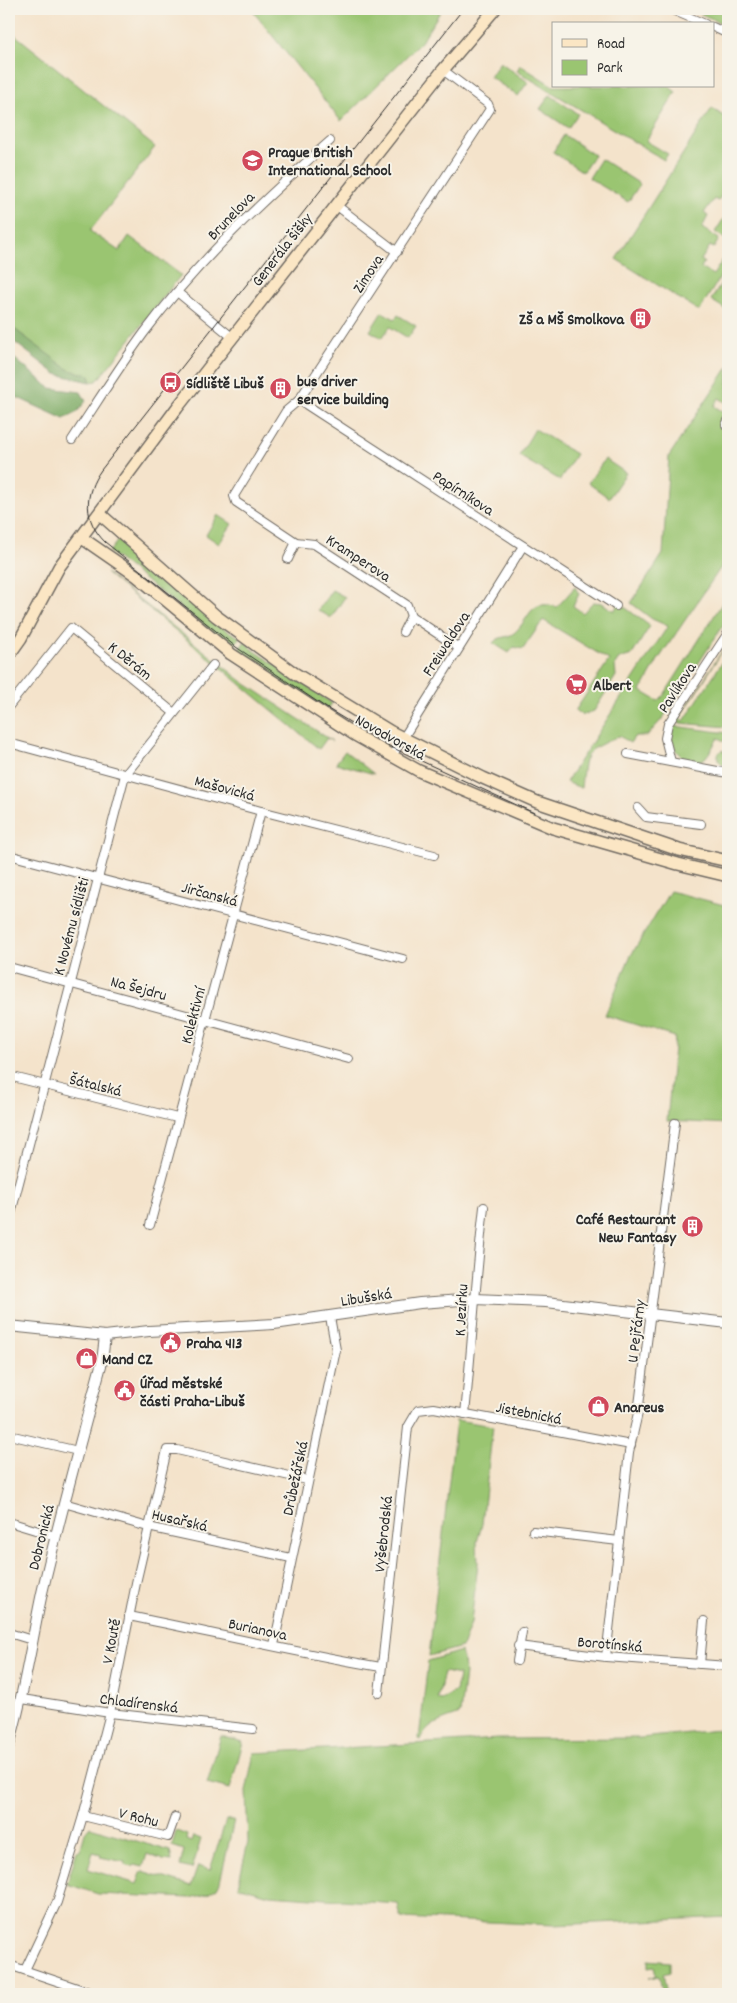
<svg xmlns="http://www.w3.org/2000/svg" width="737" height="2003" viewBox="0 0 737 2003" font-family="Dekko,sans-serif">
	<rect width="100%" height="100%" fill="#f7f3e8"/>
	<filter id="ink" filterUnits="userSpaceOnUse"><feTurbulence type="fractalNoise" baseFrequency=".02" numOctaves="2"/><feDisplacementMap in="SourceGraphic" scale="10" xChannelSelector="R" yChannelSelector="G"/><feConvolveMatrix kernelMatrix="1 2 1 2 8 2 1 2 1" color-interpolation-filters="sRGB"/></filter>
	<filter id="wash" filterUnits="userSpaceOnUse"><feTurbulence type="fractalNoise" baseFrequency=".0096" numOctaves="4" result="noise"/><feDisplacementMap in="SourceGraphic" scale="20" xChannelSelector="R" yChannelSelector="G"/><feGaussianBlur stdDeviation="1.12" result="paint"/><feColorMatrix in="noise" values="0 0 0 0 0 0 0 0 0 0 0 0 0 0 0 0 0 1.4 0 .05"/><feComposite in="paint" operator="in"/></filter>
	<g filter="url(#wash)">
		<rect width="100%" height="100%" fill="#f4e3cb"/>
		<!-- green -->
		<g fill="#9ac571" stroke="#62784e" fill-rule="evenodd">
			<polygon points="251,9 442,9 421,42 341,121"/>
			<polygon points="690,9 728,9 728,26"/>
			<polygon points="9,30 155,147 90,231 119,251 129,236 181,275 97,381 90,382 90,375 69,371 9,325"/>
			<polygon points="500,62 528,82 518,96 490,77"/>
			<polygon points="520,65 553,86 668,86 676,92 646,141 668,154 664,160 517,71"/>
			<polygon points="550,95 578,114 568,128 540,109"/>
			<polygon points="728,107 728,201 721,196 718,201 714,199 704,213 708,216 702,228 719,239 714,248 710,246 701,260 704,262 701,268 713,275 728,252 728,265 699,311 616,259 712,108 723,116"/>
			<polygon points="564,135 594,155 583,172 553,152"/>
			<polygon points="601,159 640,184 628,202 589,178"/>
			<polygon points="728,212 728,241 715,232"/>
			<polygon points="728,273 728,311 711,300"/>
			<polygon points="382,312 395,319 398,315 416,326 408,338 390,327 382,338 370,331"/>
			<path d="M728,367V404L719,398L714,406L725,413L728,407L720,421L724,424L728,418V557L658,660L641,691L658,701L664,695L728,594V618L663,718L647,736H635L630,743L619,736C585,752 585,749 581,788L566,782L668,626L652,619L631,603L663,554L669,456Z"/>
			<polygon points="535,429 576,454 560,480 519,456"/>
			<polygon points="605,459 626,473 609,498 588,483"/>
			<polygon points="218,515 232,524 219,544 206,535"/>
			<path d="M119,539C144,564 171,586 199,608C212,619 224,631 240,637L230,650L225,642L109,552Z"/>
			<polygon points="106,573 243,682 332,741 327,738 319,749"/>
			<path d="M575,587L579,594L573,606L583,613L593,602L602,603L614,611L619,603L650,626L632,655L619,659L615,665L616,676L594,711L583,715L575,711L609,660L543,620L523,649L514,647L509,653L493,643C498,636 508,638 514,633C531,618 529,598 557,607Z"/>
			<polygon points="332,590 345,597 331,618 318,610"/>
			<polygon points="245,641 252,649 332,703 327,711 236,654"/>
			<polygon points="728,642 680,718 684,721 728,653 728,727 678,723 677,721"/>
			<path d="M674,726L728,733V743L718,738C714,744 710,753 705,758C690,772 662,745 674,726Z"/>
			<polygon points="722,750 728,754 728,766 722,764 718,760 718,754"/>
			<polygon points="345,751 374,774 336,763"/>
			<polygon points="670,891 728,906 728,1124 667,1121 675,1037 605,1015 630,957"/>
			<polygon points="456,1420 493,1426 482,1524 477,1542 478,1563 471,1623 462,1647 429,1656"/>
			<path d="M461,1651L465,1673L460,1714C445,1720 427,1723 421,1740L419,1739L428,1661ZM444,1672L459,1675L456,1691L442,1700L438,1699Z"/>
			<polygon points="728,1729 728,1917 554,1925 401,1918 398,1904 269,1895 238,1886 248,1842 246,1791 254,1753 499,1739 641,1738"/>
			<polygon points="221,1736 243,1742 230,1789 207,1783"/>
			<polygon points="226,1820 234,1820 220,1882 217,1888 208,1894 190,1898 98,1894 67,1884 77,1851 80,1851 85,1833 90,1827 170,1851 172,1861 163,1860 147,1854 143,1867 134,1865 133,1867 125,1865 125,1862 100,1857 101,1854 93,1852 88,1869 137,1884 142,1871 191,1886 198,1866 210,1870"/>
			<polygon points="176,1831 187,1835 186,1840 191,1842 193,1836 201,1839 192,1869 180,1866 184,1850 172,1846"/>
			<polygon points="648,1960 670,1962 670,1972 663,1974 667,1994 663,1994 659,1976 649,1978 656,1975 654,1966 648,1967"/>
		</g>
		<!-- forest -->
		<g fill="#7baa63" stroke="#536a47">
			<polygon points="9,325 69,370 90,375 90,382 56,374 9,338"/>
			<polygon points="9,354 50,388 81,392 86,401 77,412 64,419 16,397 9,397"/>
		</g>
	</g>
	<g filter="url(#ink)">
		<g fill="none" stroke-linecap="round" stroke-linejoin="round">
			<defs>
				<g id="minor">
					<polyline points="670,9 705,24"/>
					<polyline points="713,27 728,34"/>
					<polyline points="443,70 488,104 490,109 299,400 286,411 234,496 236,502 296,542 314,544 407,605 411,616 459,648"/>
					<polyline points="336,205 397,252"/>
					<polyline points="177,292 232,337"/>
					<polyline points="299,400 616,606"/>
					<polyline points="726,425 728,421"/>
					<path d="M72,440C96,404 119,367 144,333C198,261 263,200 330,141"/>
					<polyline points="288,559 296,542"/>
					<polyline points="403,632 411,616"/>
					<polyline points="9,706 71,628 174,713"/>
					<polyline points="9,743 261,811 434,855"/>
					<polyline points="628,754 728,773"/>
					<polyline points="392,756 523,546"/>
					<polyline points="671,762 665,738 668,724 728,633"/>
					<polyline points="638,808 646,817 701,824"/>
					<polyline points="9,855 403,959"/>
					<polyline points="9,967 349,1059"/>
					<polyline points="9,1076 177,1118"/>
					<polyline points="9,1221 125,775 213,665"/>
					<polyline points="150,1225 261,811"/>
					<path d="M465,1414C472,1345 476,1276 484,1207"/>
					<polyline points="9,1435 78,1451"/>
					<polyline points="64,1503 148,1527 291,1558"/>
					<polyline points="9,1522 55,1536"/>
					<polyline points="533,1531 619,1541"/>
					<path d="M129,1616C213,1633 297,1653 381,1667"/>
					<polyline points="9,1633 32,1640"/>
					<polyline points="274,1645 336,1350 330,1317"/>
					<polyline points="518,1646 606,1657 728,1666"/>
					<polyline points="606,1657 629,1452 638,1413 675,1123"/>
					<polyline points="517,1661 522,1632"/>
					<polyline points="700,1664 704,1621"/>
					<polyline points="379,1693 408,1427 418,1410 434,1408 631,1445"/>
					<polyline points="22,1699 110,1713 253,1729"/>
					<polyline points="83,1816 168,1837 175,1817"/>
					<polyline points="9,1965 95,1994"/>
					<polyline points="25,1970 57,1902 83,1816 110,1713 136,1583 167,1450 177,1450 307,1480"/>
				</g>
				<g id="tertiary">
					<polyline points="9,1326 105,1336 149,1331 274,1324 420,1303 475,1299 546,1302 728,1323"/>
					<path d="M9,1745C24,1695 31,1644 42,1593C60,1515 81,1439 102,1362L105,1336"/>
				</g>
				<g id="secondary">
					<polyline points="100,514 216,616 294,673 391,732 483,778 537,802 679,850 728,861"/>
					<polyline points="82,538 137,576 231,654 355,735 419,771 553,828 678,864 728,876"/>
					<polyline points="9,655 21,638 59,567 177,408 443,70 495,9"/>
				</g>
			</defs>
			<!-- minor casing -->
			<use href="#minor" stroke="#716b63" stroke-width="10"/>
			<!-- tertiary casing -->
			<use href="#tertiary" stroke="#716b63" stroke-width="12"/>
			<!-- secondary casing -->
			<use href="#secondary" stroke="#716b63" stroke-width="14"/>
			<!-- minor -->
			<use href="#minor" stroke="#fff" stroke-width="8"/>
			<!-- tertiary -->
			<use href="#tertiary" stroke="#fff" stroke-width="10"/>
			<!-- secondary -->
			<use href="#secondary" stroke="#fbe6c4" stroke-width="11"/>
			<!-- tram -->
			<path stroke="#2b2b2b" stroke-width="1" d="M463,9L101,470C84,494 83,520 105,542L236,647L328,709L391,747L534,813"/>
		</g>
	</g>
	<!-- icons -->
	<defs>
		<symbol id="university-disc" viewBox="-11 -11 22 22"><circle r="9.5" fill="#d1495b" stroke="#f7f3e8"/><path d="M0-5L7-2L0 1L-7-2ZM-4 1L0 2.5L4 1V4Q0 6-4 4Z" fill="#fff"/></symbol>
		<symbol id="building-disc" viewBox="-11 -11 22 22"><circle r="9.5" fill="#d1495b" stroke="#f7f3e8"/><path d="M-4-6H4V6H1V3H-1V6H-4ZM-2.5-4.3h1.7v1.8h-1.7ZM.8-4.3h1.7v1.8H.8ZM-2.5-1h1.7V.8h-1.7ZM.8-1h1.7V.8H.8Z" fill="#fff"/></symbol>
		<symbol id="bus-disc" viewBox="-11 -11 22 22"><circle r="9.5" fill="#d1495b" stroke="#f7f3e8"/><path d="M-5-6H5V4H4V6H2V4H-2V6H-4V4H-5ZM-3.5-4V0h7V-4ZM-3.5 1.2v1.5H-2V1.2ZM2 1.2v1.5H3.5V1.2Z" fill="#fff"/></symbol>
		<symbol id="supermarket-disc" viewBox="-11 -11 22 22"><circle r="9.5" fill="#d1495b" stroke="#f7f3e8"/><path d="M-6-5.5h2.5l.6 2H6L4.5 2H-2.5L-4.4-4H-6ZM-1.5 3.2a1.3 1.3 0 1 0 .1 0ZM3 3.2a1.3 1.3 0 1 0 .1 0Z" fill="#fff"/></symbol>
		<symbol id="civic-disc" viewBox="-11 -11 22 22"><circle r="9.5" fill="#d1495b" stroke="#f7f3e8"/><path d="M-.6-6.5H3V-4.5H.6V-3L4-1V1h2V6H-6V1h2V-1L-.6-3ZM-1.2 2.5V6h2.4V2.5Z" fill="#fff"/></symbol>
		<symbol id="shop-disc" viewBox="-11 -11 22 22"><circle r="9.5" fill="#d1495b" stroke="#f7f3e8"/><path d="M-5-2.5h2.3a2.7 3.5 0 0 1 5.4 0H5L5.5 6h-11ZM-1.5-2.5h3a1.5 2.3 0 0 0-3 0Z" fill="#fff"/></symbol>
	</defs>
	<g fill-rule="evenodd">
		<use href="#university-disc" x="240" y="148" width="25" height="25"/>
		<use href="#building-disc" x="628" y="306" width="25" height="25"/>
		<use href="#bus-disc" x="158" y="370" width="25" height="25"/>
		<use href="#building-disc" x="268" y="376" width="25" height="25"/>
		<use href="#supermarket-disc" x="564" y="672" width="25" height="25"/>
		<use href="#building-disc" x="680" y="1214" width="25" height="25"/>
		<use href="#civic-disc" x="158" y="1330" width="25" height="25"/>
		<use href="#shop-disc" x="74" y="1346" width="25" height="25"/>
		<use href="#civic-disc" x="112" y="1378" width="25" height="25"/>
		<use href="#shop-disc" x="586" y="1394" width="25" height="25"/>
	</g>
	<g text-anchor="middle" stroke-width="4" stroke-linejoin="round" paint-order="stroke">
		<!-- poi labels -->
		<g font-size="16" font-weight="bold" fill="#2b2b2b" stroke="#f7f3e8" text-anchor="start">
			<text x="268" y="157">Prague British<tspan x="268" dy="18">International School</tspan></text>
			<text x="624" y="324" text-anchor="end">ZŠ a MŠ Smolkova</text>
			<text x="297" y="386">bus driver<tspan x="297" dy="18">service building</tspan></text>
			<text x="186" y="388">Sídliště Libuš</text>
			<text x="593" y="690">Albert</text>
			<text x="676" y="1224" text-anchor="end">Café Restaurant<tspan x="676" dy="18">New Fantasy</tspan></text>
			<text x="186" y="1348">Praha 413</text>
			<text x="102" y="1364">Mand CZ</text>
			<text x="140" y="1388">Úřad městské<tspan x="140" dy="18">části Praha-Libuš</tspan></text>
			<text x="614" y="1412">Anareus</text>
		</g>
		<!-- street labels -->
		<g font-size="16" fill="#2b2b2b" stroke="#f7f3e8">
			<text transform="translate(230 215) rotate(-46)" y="6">Brunelova</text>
			<text transform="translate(281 249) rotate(-52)" y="6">Generála Šišky</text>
			<text transform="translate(367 273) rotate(-56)" y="6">Zimova</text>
			<text transform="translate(464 492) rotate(33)" y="6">Papírníkova</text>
			<text transform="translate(359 557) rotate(33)" y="6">Kramperova</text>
			<text transform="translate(445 643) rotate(-57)" y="6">Freiwaldova</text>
			<text transform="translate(131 660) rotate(39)" y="6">K Děrám</text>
			<text transform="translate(676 687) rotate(-57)" y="6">Pavlíkova</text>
			<text transform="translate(391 736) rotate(29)" y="6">Novodvorská</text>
			<text transform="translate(225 787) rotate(15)" y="6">Mašovická</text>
			<text transform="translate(210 893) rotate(15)" y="6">Jirčanská</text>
			<text transform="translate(70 926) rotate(-75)" y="6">K Novému sídlišti</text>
			<text transform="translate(139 987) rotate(15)" y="6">Na Šejdru</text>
			<text transform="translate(192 1015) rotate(-75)" y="6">Kolektivní</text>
			<text transform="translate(96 1084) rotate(14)" y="6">Šátalská</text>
			<text transform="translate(366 1296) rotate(-9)" y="6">Libušská</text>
			<text transform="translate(460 1310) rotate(-87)" y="6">K Jezírku</text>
			<text transform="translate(635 1331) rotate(-83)" y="6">U Pejřárny</text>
			<text transform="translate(529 1412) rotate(11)" y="6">Jistebnická</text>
			<text transform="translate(294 1478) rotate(-78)" y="6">Drůbežářská</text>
			<text transform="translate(180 1519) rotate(13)" y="6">Husařská</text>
			<text transform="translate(382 1534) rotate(-84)" y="6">Vyšebrodská</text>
			<text transform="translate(40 1537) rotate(-76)" y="6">Dobronická</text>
			<text transform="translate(258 1628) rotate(12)" y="6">Burianova</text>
			<text transform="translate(110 1641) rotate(-79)" y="6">V Koutě</text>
			<text transform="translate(610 1643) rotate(5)" y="6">Borotínská</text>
			<text transform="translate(139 1702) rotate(7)" y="6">Chladírenská</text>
			<text transform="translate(139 1816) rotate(14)" y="6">V Rohu</text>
		</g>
	</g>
	<!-- margin -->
	<rect width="737" height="2003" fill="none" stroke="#f7f3e8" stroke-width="30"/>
	<!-- legend -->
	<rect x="552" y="22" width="162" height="65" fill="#f7f3e8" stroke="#a5a39c"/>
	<rect x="562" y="39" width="25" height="8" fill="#fbe6c4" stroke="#a5a39c"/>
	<text x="597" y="48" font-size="15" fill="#2b2b2b">Road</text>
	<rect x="562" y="60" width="25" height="15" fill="#9ac571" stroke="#a5a39c"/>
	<text x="597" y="72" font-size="15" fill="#2b2b2b">Park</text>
</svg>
